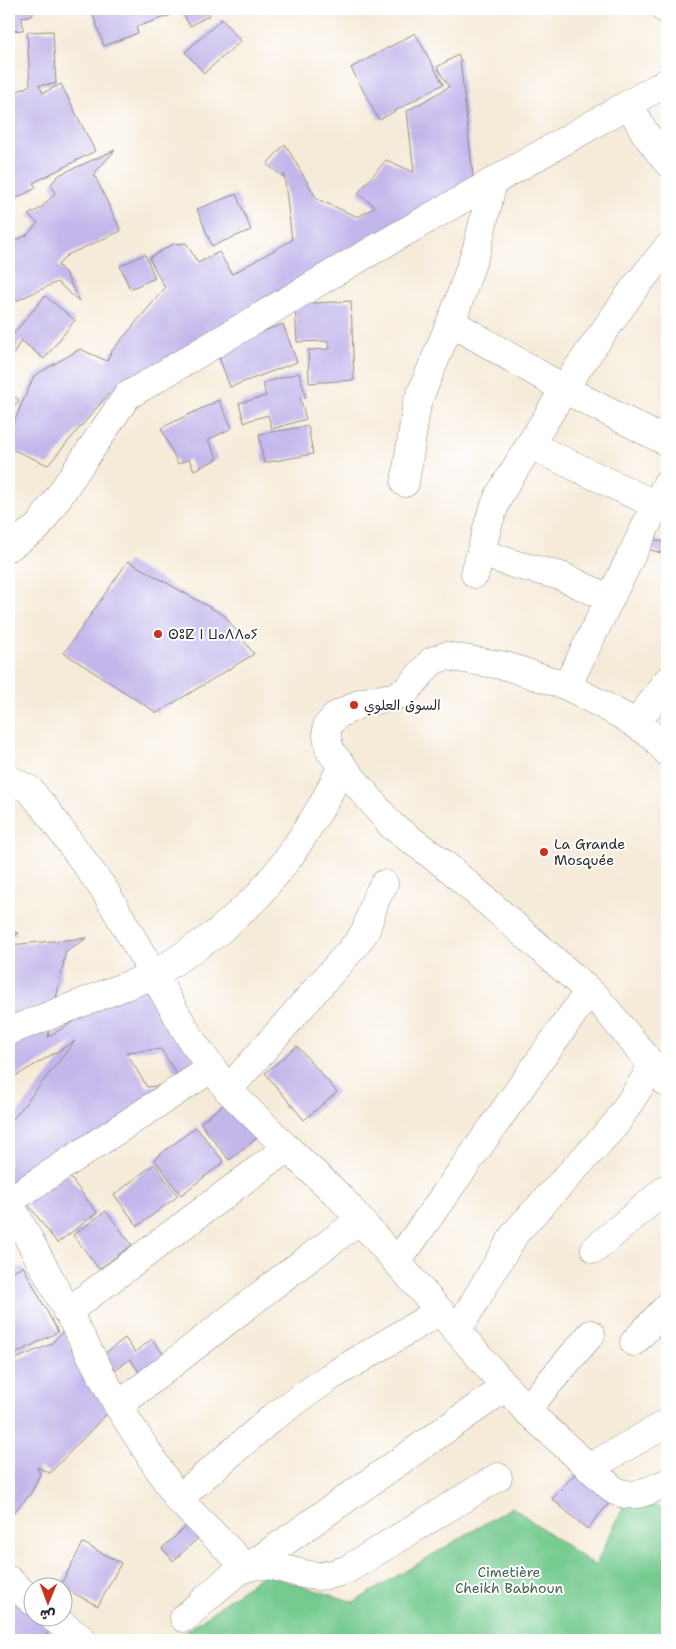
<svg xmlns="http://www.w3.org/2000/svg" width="676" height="1649" viewBox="0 0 676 1649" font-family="'Shantell Sans','Playpen Sans Arabic','Noto Sans Tifinagh',sans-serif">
	<rect width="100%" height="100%" fill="#fff"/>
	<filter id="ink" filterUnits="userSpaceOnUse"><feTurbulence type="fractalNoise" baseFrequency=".02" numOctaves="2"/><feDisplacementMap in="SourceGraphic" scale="10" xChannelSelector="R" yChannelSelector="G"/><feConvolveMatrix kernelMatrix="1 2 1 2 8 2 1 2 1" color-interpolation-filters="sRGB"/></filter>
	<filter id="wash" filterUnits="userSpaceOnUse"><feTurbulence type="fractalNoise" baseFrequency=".0096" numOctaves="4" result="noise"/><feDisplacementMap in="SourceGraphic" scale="20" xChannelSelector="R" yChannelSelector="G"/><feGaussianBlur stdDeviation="1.12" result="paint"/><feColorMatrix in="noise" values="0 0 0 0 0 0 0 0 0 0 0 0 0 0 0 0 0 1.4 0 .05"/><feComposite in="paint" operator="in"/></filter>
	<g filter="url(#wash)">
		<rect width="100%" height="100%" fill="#f6ebd9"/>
		<!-- green -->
		<polygon fill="#75cb8f" stroke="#507b5d" points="627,1499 667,1509 667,1640 175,1640 263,1574 354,1602 512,1507 595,1566"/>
		<g id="blocks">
			<!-- building -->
			<g fill="#c2b6eb">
				<polygon points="9,9 33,9 33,15 22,17 23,30 9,31"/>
				<polygon points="91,9 168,9 171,15 136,27 138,33 104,46"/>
				<polygon points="180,9 206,9 210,15 190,26"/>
				<polygon points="222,19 241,41 204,73 185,52"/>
				<polygon points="53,31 56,84 39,85 43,93 61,84 95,151 33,183 36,188 9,202 9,96 30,85 27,32"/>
				<polygon points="415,33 443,84 379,120 351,68"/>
				<polygon points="458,55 460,59 474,185 112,390 48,465 9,448 9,433 34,376 80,349 107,361 111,352 165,288 149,258 173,244 186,243 198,263 219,252 232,274 292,240 284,174 283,177 267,164 285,144 317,199 358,217 375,207 358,193 386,160 414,172 407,111 449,87 437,67"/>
				<polygon points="115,150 94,174 121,231 67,255 58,265 65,272 79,301 57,282 9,304 9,247 14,241 27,235 38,223 28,215 41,208 55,193 51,184 59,175"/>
				<polygon points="236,194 251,230 212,246 197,209"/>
				<polygon points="145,254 155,278 130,289 120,266"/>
				<polygon points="45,296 75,320 44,359 21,340 9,362 9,330 14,333"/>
				<polygon points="351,301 354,380 309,383 308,350 330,349 329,341 297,342 295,304"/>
				<polygon points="283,324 297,362 230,387 216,349"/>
				<polygon points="299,373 306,397 300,398 306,419 272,429 268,415 244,422 239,403 266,396 263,383"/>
				<polygon points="9,392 19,400 9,412"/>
				<polygon points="219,400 232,428 208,440 218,459 194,470 189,459 178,464 161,428"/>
				<polygon points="308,426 313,454 264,463 259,434"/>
				<polygon points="652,539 667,543 664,554 648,549"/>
				<polygon points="128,561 225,616 254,654 157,713 64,653"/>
				<polygon points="9,931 19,933 9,939"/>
				<polygon points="87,938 66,951 48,1037 148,977 204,1068 181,1082 161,1049 126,1052 147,1087 187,1083 9,1190 9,1124 75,1041 9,1080 9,945"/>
				<polygon points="297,1046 337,1092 304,1120 265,1073"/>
				<polygon points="227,1102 257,1138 229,1160 200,1123"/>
				<polygon points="196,1127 224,1162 181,1195 154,1159"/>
				<polygon points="154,1164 178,1196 138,1226 114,1195"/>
				<polygon points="64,1169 97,1213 57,1243 24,1199"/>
				<polygon points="106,1211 132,1245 99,1269 73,1235"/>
				<polygon points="9,1228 16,1241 9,1245"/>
				<polygon points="23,1266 58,1332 9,1357 9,1273"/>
				<polygon points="64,1330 72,1351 79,1348 117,1403 50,1473 37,1467 40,1474 30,1495 9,1517 9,1362 51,1344"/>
				<polygon points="125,1338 135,1352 152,1339 170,1363 146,1381 130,1359 111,1373 99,1358"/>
				<polygon points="582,1466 616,1495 587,1529 552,1499"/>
				<polygon points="196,1518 207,1530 173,1561 162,1548"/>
				<polygon points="83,1543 121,1563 98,1606 60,1586"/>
				<polygon points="9,1588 32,1605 32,1616 49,1616 56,1622 42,1640 9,1640"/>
			</g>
		</g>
	</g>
	<g filter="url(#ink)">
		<use href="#blocks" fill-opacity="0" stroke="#908b82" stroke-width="1"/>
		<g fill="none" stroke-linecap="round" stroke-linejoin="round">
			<defs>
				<g id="minor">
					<polyline points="665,9 667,10"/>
					<polyline points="629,104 645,133 667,162"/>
					<polyline points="451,322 564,389 667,442"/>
					<polyline points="530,445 656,505"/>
					<polyline points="405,483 417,403 456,309 477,248 493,182"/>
					<polyline points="9,547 38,527 127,396 342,268 667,82"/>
					<polyline points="481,553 517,565 561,576 610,599"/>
					<polyline points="475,574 489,521 499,495 573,375 633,290 667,248"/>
					<polyline points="567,686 667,483"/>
					<polyline points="636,724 667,681"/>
					<polyline points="667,752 652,735 623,716 567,686 506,666 446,656 432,661 406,691 393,697 363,702 337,715 327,726 327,736 330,751 391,825 449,868 596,997 667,1083"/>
					<path d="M9,779L30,790L47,811L105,891L192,1041L228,1090L287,1148L340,1197L526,1410L615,1491C635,1500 649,1490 667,1483"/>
					<polyline points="9,1031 154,975 217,933 257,897 290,856 323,804 342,766"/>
					<polyline points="228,1090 358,942 366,930 376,898 384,884"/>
					<polyline points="9,1201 212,1068"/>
					<polyline points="9,1202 118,1406 178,1499 247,1568 506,1387"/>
					<polyline points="595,1249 667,1188"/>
					<polyline points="397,1262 589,991"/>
					<polyline points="67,1312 287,1148"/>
					<polyline points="457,1331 516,1232 615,1125 653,1066"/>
					<polyline points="634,1342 667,1307"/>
					<polyline points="118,1406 281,1279 360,1220"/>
					<polyline points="526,1410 591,1334"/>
					<polyline points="589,1468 667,1423"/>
					<polyline points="178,1499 272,1418 330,1377 440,1311"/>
					<polyline points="9,1580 32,1601"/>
					<polyline points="51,1616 83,1640"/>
					<path d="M184,1618C199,1606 232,1572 248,1567C271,1560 295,1575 317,1576C328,1576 338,1573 348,1569L498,1477"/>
				</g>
			</defs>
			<!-- minor casing -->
			<use href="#minor" stroke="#908b82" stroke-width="29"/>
			<!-- minor -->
			<use href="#minor" stroke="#fff" stroke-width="28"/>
		</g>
	</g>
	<!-- markers -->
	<g fill="#c8321e" stroke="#fff" stroke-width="2">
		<circle cx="158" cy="634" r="5"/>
		<circle cx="354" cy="705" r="5"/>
		<circle cx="544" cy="852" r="5"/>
	</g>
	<g text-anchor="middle" stroke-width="4" stroke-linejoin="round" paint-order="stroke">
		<!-- poi labels -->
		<g font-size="14" fill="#2b2b2b" stroke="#fff" text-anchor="start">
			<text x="168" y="639">ⵙⵓⵇ ⵏ ⵡⴰⴷⴷⴰⵢ</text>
			<text x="364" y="710">السوق العلوي</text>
			<text x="554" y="849">La Grande<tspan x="554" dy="16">Mosquée</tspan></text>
		</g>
		<!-- park labels -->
		<g font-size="14" fill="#45634e" stroke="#fff">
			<text x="509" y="1577">Cimetière<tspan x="509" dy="16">Cheikh Babhoun</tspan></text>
		</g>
	</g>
	<!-- margin -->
	<rect width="676" height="1649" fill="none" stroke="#fff" stroke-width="30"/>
	<!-- north arrow -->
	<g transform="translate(48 1602) rotate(181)"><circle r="24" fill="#ffffff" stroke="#aaaaaa"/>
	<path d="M0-4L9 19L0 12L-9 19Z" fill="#c8321e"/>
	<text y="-8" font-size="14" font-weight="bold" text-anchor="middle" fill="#2b2b2b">ش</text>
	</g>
</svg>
